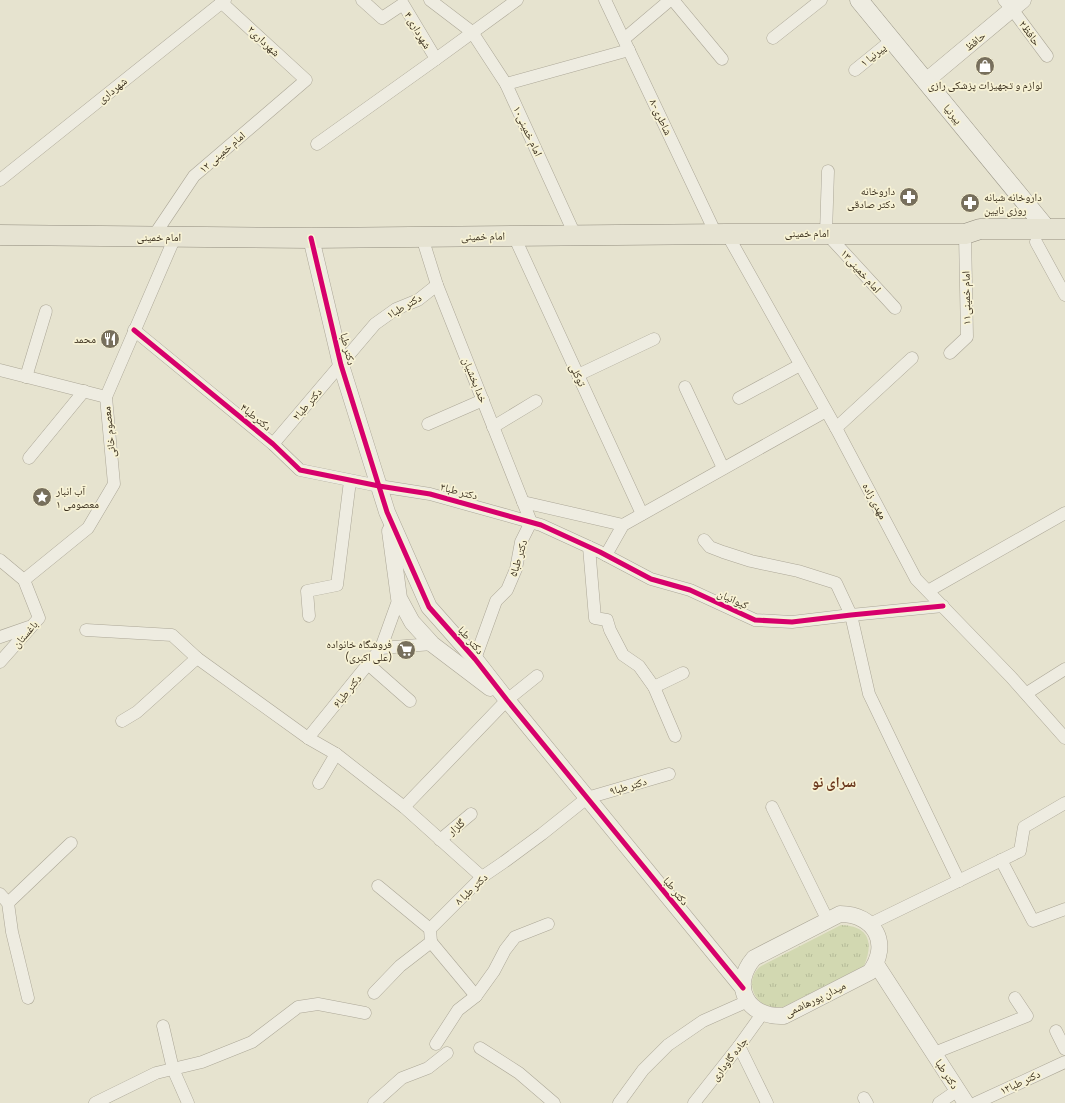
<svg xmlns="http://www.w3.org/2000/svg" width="1065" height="1103" viewBox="0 0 1065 1103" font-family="Bitter,'Noto Naskh Arabic',serif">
	<defs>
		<pattern id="grass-tufts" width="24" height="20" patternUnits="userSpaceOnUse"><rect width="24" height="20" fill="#d2d8b1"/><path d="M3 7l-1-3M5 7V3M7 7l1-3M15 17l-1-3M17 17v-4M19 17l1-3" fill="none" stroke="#b5ba98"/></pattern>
	</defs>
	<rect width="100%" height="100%" fill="#e6e3cf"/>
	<!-- grass -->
	<path fill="url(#grass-tufts)" d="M841,925C869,926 874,942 864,966L783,1007C780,1007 776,1008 773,1007C753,1005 744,979 761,966Z"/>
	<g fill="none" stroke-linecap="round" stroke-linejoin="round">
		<defs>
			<g id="minor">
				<polyline points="362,0 382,18 403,4 436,59"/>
				<polyline points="430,0 472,32 506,84 575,235"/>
				<polyline points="605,0 716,234"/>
				<polyline points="673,0 722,59"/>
				<polyline points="1004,0 1012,9 1047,56"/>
				<polyline points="773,38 821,0"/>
				<polyline points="624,39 670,0"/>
				<polyline points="855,70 892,40"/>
				<polyline points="506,84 629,50"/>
				<polyline points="317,144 436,59 517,0"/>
				<polyline points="828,171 826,233 895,308"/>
				<polyline points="0,180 225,0"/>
				<polyline points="727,234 836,428 916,579 1011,677 1065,738"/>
				<polyline points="514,236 642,514"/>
				<polyline points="153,237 194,176 306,80 221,2"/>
				<polyline points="422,237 437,285 531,522"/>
				<polyline points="1036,242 1065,295"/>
				<polyline points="134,330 273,444 300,470 379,486 430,494 541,525 600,552 651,579 690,590 755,620 792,622 851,615 943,606"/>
				<polyline points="950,353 967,337 965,234"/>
				<polyline points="0,370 106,397"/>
				<polyline points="578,375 654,339"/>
				<polyline points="26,377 46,311"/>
				<polyline points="685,387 723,468"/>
				<polyline points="739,398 800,365"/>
				<polyline points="428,424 483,400"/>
				<polyline points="493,427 536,401"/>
				<polyline points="836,428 912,358"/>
				<polyline points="273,444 375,324 396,309 418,300 437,285"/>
				<polyline points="29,458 84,391"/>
				<polyline points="523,502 623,525"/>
				<polyline points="704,540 710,547 723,552 751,561 798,571 836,583 851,615 869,694 959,881"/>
				<polyline points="589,547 595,618 607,620 610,630 623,655 639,666 654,687 675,736"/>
				<polyline points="606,555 623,525 826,411"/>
				<polyline points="0,560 24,580 39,618 0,662"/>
				<polyline points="24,580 88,528 114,484 106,397 175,237"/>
				<polyline points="928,591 1065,513"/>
				<polyline points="309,616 307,591 337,585 350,481"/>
				<polyline points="86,630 172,635 197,658"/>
				<polyline points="0,637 29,627"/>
				<polyline points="381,648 432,644"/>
				<polyline points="475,659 496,601 507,590 516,569 521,542 531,522"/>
				<polyline points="368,664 410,701"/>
				<polyline points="654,687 683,673"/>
				<polyline points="1027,693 1065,669"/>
				<polyline points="122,721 137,712 197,658 308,738 336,754 404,807 482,877"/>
				<polyline points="308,738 381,648 399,598"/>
				<polyline points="319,783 336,754"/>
				<polyline points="404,807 507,700 537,676"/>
				<polyline points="772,807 828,921"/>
				<polyline points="440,840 471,814"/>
				<polyline points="1001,860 1033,921 1065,909"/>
				<polyline points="378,886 430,929"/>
				<polyline points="0,894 8,903 12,932 28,998"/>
				<polyline points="8,903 71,843"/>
				<polyline points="870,924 1020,851 1024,827 1065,803"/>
				<polyline points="431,942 476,996"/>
				<polyline points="374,993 400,966 431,942 430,929 482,877 504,862 542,834 587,798 669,774"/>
				<polyline points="163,1026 173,1069 188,1103"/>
				<polyline points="1056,1031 1065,1049"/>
				<polyline points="436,1044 458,1010 476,996 494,971 505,950 515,937 548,924"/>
				<polyline points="739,1046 767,1103"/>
				<polyline points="480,1048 519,1073 554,1103"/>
				<polyline points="934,1053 1027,1016 1015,998"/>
				<polyline points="864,1098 867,1103"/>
				<polyline points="95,1103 156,1073 202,1062 252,1042 298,1007 318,1004 365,1013"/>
				<polyline points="374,1103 402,1078 428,1068 447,1053"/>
				<polyline points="619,1103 643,1070 668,1045 703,1021 748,1001"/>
				<polyline points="694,1103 739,1046 762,1014"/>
				<polyline points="939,1103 958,1090"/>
				<polyline points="976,1103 1065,1062"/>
			</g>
			<g id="tertiary">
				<polyline points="926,81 1023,0"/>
				<polyline points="311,238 341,365 387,512 429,607 475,659 507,700 743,988"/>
				<polyline points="390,531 399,598 412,622 432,644 490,688"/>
				<path d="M840,914C875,914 891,944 870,972L784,1016C747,1018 730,986 754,958Z"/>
				<polyline points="876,964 966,1103"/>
			</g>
			<polyline id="secondary" points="859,0 1047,229"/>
			<polyline id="primary" points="0,235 311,238 727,234 965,234 980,229 1065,229"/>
		</defs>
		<!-- minor casing -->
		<use href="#minor" stroke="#aca797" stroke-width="13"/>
		<!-- tertiary casing -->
		<use href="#tertiary" stroke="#aca797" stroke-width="17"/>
		<!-- secondary casing -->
		<use href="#secondary" stroke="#9b9788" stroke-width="19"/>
		<!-- primary casing -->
		<use href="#primary" stroke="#918c7e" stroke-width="21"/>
		<!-- minor -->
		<use href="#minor" stroke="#eeece1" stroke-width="12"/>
		<!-- tertiary -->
		<use href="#tertiary" stroke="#eeece1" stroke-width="16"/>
		<!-- secondary -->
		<use href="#secondary" stroke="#eeece1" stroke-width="18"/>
		<!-- primary -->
		<use href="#primary" stroke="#e6e3d2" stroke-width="20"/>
		<defs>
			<g id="cycleway">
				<polyline points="311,238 341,365 387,512 429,607 475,659 507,700 743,988"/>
				<polyline points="134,330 273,444 300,470 379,486 430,494 541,525 600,552 651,579 690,590 755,620 792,622 851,615 943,606"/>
			</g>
		</defs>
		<!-- cycleway casing -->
		<use href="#cycleway" stroke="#f7f2d5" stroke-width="8"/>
		<!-- cycleway -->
		<use href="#cycleway" stroke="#d6006c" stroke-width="5"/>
	</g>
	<!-- icons -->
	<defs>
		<symbol id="shop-disc" viewBox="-11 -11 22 22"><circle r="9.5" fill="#776f5c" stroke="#f7f2d5"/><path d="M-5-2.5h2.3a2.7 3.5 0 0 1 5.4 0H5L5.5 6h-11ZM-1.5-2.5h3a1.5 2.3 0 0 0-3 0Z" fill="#fff"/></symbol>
		<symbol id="pharmacy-disc" viewBox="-11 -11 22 22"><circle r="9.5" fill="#776f5c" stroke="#f7f2d5"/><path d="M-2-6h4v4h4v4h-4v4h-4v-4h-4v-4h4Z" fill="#fff"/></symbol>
		<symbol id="restaurant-disc" viewBox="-11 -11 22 22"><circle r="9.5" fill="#776f5c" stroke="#f7f2d5"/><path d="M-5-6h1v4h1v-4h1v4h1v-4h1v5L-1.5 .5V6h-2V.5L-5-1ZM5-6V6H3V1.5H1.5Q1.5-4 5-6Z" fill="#fff"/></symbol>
		<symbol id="sight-disc" viewBox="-11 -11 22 22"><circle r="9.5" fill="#776f5c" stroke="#f7f2d5"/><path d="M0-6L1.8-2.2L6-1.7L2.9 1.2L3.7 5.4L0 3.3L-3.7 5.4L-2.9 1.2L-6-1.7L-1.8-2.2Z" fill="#fff"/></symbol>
		<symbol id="supermarket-disc" viewBox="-11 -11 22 22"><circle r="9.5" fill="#776f5c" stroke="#f7f2d5"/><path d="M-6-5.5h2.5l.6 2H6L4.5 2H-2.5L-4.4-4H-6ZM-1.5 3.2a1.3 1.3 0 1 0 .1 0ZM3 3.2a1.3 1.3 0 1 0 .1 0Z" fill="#fff"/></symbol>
	</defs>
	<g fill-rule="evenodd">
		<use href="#shop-disc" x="974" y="55" width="22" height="22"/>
		<use href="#pharmacy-disc" x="898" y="186" width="22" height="22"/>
		<use href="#pharmacy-disc" x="959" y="192" width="22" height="22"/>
		<use href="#restaurant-disc" x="99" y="328" width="22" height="22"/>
		<use href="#sight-disc" x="31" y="486" width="22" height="22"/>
		<use href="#supermarket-disc" x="395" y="639" width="22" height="22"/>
	</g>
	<g text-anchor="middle" stroke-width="3.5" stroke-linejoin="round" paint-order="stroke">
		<!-- street labels -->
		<g font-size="11" fill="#3b301e" stroke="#f7f2d5">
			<text transform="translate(418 30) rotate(59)" y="4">شهرداری ۴</text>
			<text transform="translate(1030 33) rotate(54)" y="4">حافظ۲</text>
			<text transform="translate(264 41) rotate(43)" y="4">شهرداری۲</text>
			<text transform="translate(975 41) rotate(-40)" y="4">حافظ</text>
			<text transform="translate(873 55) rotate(-39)" y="4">پیرنیا ۱</text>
			<text transform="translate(112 90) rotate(-39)" y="4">شهرداری</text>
			<text transform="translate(953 114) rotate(51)" y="4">پیرنیا</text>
			<text transform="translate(661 117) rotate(65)" y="4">۸-شاطری</text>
			<text transform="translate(528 131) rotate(65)" y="4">امام خمینی۱۰</text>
			<text transform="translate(222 152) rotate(-41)" y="4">امام خمینی ۱۲</text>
			<text x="807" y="237">امام خمینی</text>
			<text transform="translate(483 236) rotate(-1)" y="4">امام خمینی</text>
			<text x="159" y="241">امام خمینی</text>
			<text transform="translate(861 271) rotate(48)" y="4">امام خمینی۱۳</text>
			<text transform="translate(966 298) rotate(-91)" y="4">امام خمینی۱۱</text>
			<text transform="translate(404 306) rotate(-30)" y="4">دکتر طبا۱</text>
			<text transform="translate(348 349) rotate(76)" y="4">دکتر طبا</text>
			<text transform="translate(578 375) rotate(65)" y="4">توکلی</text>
			<text transform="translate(475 380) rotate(68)" y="4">خدا بخشیان</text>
			<text transform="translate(307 404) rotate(-49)" y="4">دکتر طبا۲</text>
			<text transform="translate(256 417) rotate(39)" y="4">دکترطبا۴</text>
			<text transform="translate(109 432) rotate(-96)" y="4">معصوم خانی</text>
			<text transform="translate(459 491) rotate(15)" y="4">دکتر طبا۳</text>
			<text transform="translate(875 501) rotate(62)" y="4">مهدی زاده</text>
			<text transform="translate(518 558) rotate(-73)" y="4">دکتر طبا۵</text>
			<text transform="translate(733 599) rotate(24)" y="4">کیوانیان</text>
			<text transform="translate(25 634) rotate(-49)" y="4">باغستان</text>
			<text transform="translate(471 640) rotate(49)" y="4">دکتر طبا</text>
			<text transform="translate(347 691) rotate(-51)" y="4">دکتر طبا۶</text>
			<text transform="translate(628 786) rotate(-16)" y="4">دکتر طبا۹</text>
			<text transform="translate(456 827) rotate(-41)" y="4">گلزار</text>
			<text transform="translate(471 889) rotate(-43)" y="4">دکتر طبا ۸</text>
			<text transform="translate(676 891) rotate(51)" y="4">دکتر طبا</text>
			<text transform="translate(815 999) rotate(-26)" y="4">میدان پورهاشمی</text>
			<text transform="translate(729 1059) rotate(-52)" y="4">جاده گاوداری</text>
			<text transform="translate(947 1074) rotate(57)" y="4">دکتر طبا</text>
			<text transform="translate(1020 1082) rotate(-25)" y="4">دکتر طبا۱۳</text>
		</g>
		<!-- poi labels -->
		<g font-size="11" fill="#3b301e" stroke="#f7f2d5" text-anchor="end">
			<text x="985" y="89" text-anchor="middle">لوازم و تجهیزات پزشکی رازی</text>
			<text x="895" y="195">داروخانه<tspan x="895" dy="13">دکتر صادقی</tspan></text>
			<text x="984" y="201" text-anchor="start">داروخانه شبانه<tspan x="984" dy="13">روزی نایین</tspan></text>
			<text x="96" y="343">محمد</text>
			<text x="56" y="495" text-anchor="start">آب انبار<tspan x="56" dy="13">معصومی ۱</tspan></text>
			<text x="392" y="648">فروشگاه خانواده<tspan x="392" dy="13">(علی اکبری)</tspan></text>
		</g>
		<!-- district labels -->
		<g font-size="15" font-weight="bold" fill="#6a371c" stroke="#f7f2d5">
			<text x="834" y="787">سرای نو</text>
		</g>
	</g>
</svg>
